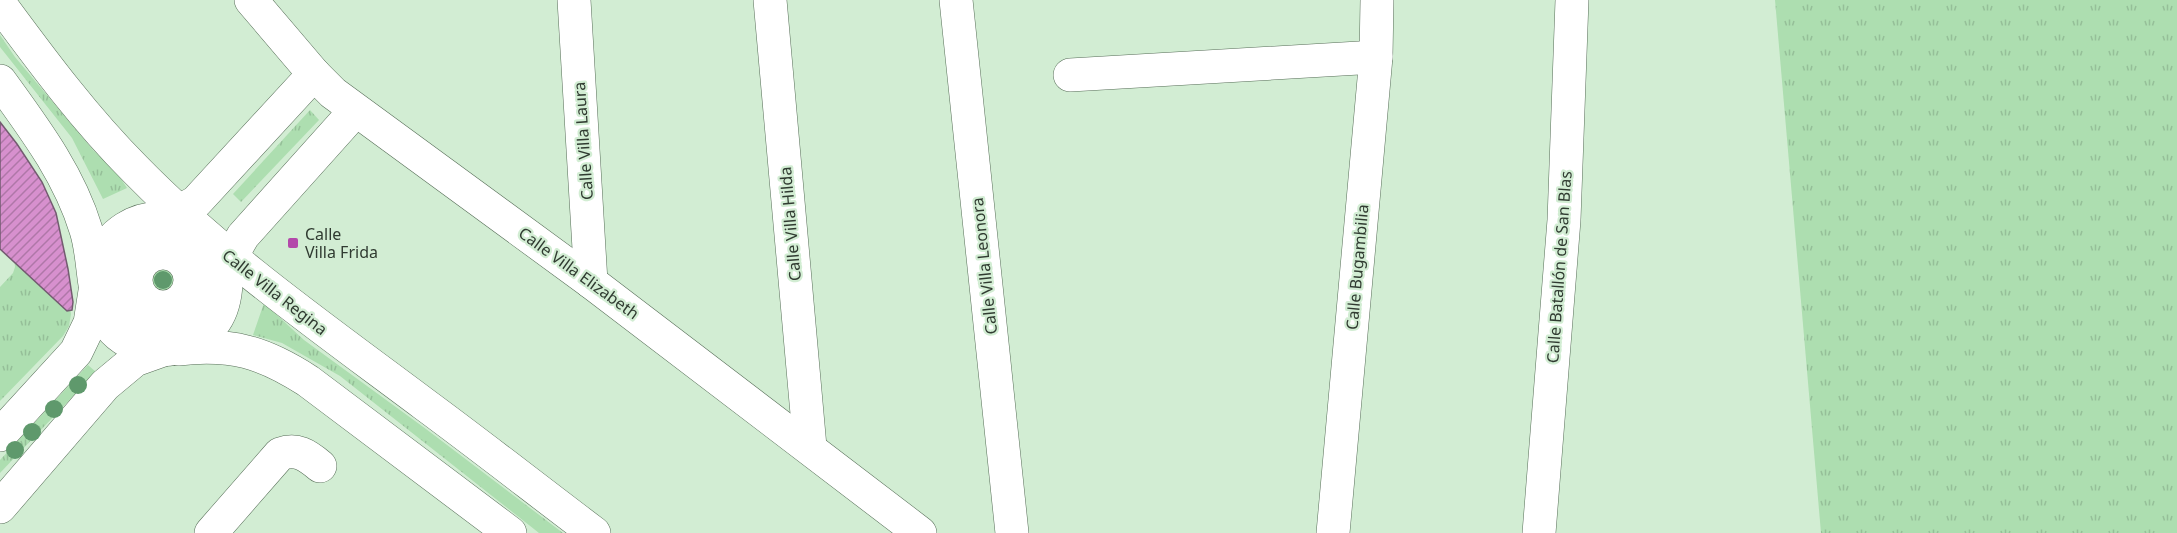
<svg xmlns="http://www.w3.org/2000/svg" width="2177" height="533" viewBox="0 0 2177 533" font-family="'Noto Sans',sans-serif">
	<defs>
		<pattern id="grass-tufts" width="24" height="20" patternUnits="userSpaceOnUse" patternTransform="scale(1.5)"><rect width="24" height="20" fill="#addeb0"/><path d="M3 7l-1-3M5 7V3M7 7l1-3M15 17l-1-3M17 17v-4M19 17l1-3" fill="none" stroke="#95bf98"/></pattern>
		<pattern id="building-hatch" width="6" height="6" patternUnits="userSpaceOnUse" patternTransform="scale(1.5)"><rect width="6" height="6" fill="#d790ce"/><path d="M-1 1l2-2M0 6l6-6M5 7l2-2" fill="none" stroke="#af77a8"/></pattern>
	</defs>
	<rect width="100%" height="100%" fill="#d2edd3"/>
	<!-- grass -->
	<g fill="url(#grass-tufts)">
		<polygon points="1775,0 2177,0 2177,533 1821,533"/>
		<polygon points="0,35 15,57 93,150 116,171 127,188 103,199 72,138 0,47"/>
		<polygon points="310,110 319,120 241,202 233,194"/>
		<polygon points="0,133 65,277 71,314 69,326 63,336 0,401 0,287 13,273 15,267"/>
		<polygon points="150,237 211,278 169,328 119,289"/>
		<polygon points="264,303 304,340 426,429 563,533 539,533 340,376 282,343 253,335"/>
		<polygon points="88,365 96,372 0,473 0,460"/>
	</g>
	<!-- building -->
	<polygon fill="url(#building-hatch)" stroke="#735b70" stroke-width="1.5" points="0,122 17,144 42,182 56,213 68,269 73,302 72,310 67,311 0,249"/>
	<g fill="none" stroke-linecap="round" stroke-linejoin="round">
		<defs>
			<g id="pedestrian">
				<path d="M162,235C193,242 220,269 203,302C199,309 193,314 187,319C135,356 76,258 162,235Z"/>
				<circle cx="163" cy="280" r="24"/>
			</g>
			<g id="minor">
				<polyline points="251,0 314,74 333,93 591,282 920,533"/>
				<polyline points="574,0 591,282"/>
				<polyline points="770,0 810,447"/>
				<polyline points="956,0 1012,533"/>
				<path d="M0,4C42,61 85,119 135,169C222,258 324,329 424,404C481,446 537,490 594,533"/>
				<polyline points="1070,75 1376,57"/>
				<path d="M0,81C34,128 69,174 86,230C96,261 90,300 110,326C120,339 137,348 153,349C176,352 195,343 210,327C219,318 223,307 225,294C238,212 114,184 95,276"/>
				<polyline points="159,217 178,212 196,202 314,74"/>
				<polyline points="227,278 231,257 243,236 355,111"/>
				<path d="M178,349C232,343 263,352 308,381L510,533"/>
				<polyline points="0,435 76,352 90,323 95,291"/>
				<polyline points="0,507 105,385 135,360 163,350"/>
				<path d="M211,533L280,454C297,448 307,455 320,466"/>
				<polyline points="1333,533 1376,57 1377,0"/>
			</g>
			<polyline id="tertiary" points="1539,533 1564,220 1572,0"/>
		</defs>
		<!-- pedestrian casing -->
		<use href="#pedestrian" stroke="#576e58" stroke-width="28"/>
		<!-- minor casing -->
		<use href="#minor" stroke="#576e58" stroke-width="34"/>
		<!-- tertiary casing -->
		<use href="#tertiary" stroke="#576e58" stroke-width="34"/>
		<!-- pedestrian -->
		<use href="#pedestrian" stroke="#fff" stroke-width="27"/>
		<!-- minor -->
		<use href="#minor" stroke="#fff" stroke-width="33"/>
		<!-- tertiary -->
		<use href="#tertiary" stroke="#fff" stroke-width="33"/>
	</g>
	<!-- trees -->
	<g fill="#5f996c">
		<circle cx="163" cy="280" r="9"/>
		<circle cx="78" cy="385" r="9"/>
		<circle cx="54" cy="409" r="9"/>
		<circle cx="32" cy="432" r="9"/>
		<circle cx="15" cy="450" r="9"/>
	</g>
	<!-- markers -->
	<rect fill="#b349aa" stroke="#d2edd3" stroke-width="2" x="287" y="237" width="12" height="12" rx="3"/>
	<g text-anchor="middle" stroke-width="4.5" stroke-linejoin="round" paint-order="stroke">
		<!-- street labels -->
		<g font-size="16" fill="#303b31" stroke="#d2edd3">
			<text transform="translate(583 141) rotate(-94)" y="6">Calle Villa Laura</text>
			<text transform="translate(790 224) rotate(-95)" y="6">Calle Villa Hilda</text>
			<text transform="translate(984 266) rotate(-96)" y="6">Calle Villa Leonora</text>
			<text transform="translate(1357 267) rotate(-85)" y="6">Calle Bugambilia</text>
			<text transform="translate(1559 267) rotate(-86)" y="6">Calle Batallón de San Blas</text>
			<text transform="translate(579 273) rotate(36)" y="6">Calle Villa Elizabeth</text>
			<text transform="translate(275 292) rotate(38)" y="6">Calle Villa Regina</text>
		</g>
		<!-- poi labels -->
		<g font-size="16" fill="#303b31" stroke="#d2edd3" text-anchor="start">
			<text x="305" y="240">Calle<tspan x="305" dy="18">Villa Frida</tspan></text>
		</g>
	</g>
</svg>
